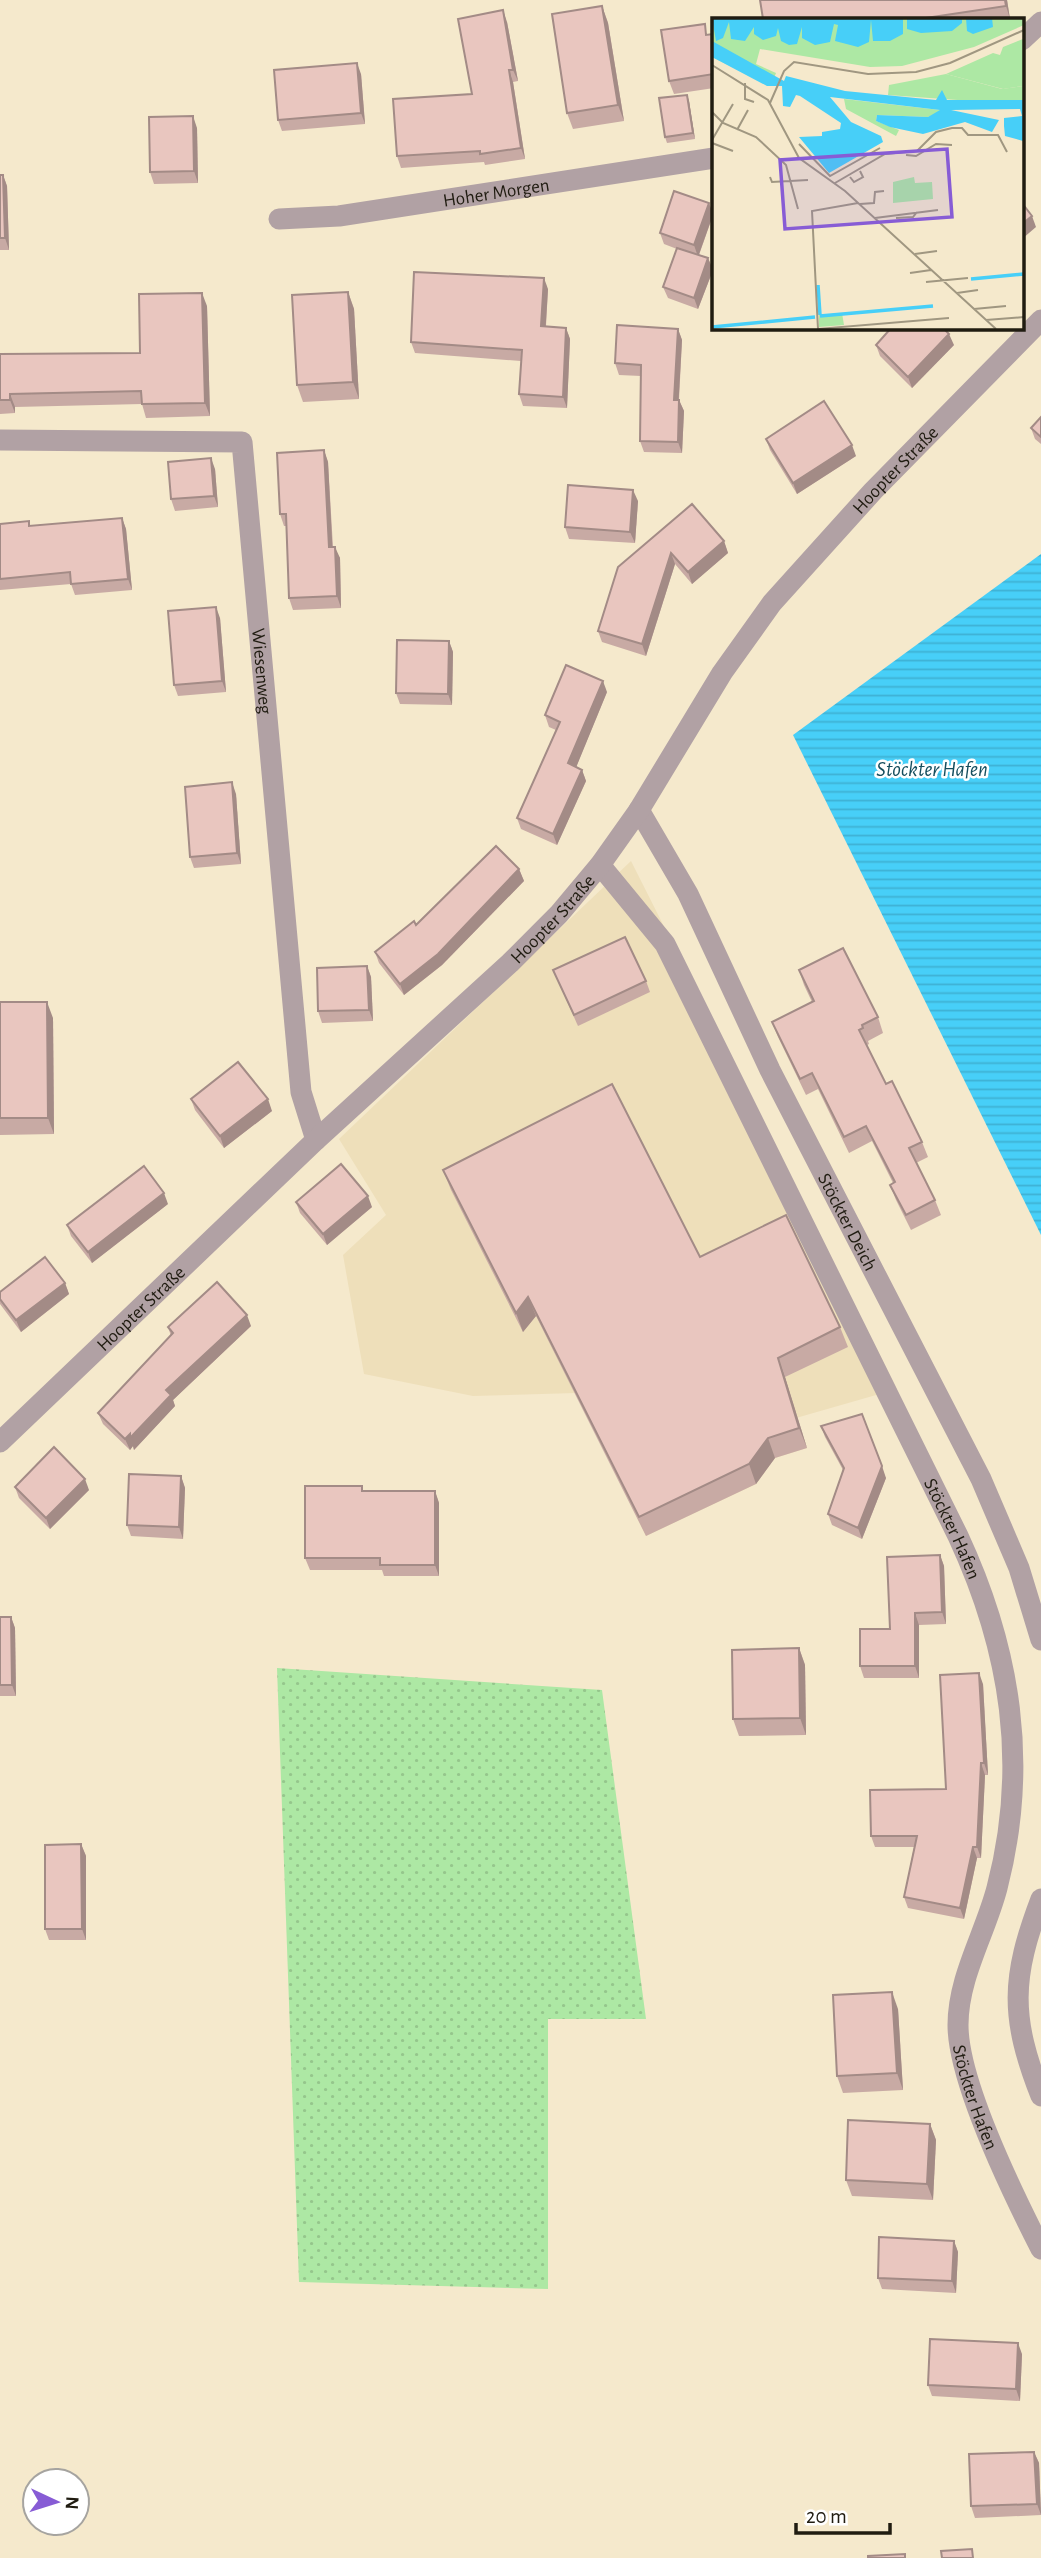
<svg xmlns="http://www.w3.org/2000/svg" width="1041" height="2558" viewBox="0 0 1041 2558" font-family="'Alegreya Sans',sans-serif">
	<defs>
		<pattern id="grass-dots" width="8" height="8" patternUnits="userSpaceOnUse" patternTransform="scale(1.75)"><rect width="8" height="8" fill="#ade8a4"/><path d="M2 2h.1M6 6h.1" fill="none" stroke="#95c68c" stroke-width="1.8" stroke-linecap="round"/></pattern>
		<pattern id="water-rules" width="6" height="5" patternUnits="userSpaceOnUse" patternTransform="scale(1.75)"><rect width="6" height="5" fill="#47cff8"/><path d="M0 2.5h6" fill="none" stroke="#3eb1d4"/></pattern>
	</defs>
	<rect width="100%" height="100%" fill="#f5e9cc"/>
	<!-- built -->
	<polygon fill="#eedfba" points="631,861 897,1389 796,1418 807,1448 762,1462 765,1472 756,1484 646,1536 576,1393 473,1396 364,1374 343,1255 386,1215 339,1139"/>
	<!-- grass -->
	<polygon fill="url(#grass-dots)" points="277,1668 602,1690 646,2019 548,2019 548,2289 299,2282"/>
	<!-- water -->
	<polygon fill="url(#water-rules)" points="1041,554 1041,1235 793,735"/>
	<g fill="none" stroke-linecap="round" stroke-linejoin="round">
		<!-- minor -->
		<g stroke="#b1a1a4" stroke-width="21">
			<polyline points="1022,40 1041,22"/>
			<path id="s1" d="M279,219L339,216L714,158"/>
			<path id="s2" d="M0,440L242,442L301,1092L316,1140"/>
			<path id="s3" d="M639,810L688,894L770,1070L981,1479L1019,1568L1041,1640"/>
			<path id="s4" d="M600,865L665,944L958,1536C1011,1650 1029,1765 997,1888C985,1934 958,1977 958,2025C958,2083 1014,2196 1041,2249"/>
			<path d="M1041,1899C1011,1978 1010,2017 1041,2096"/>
		</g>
		<!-- tertiary -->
		<path stroke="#b1a1a4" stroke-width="21" id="s5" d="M0,1442L316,1140L510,963L559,914L600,865L639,810L722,673L772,603L873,491L1041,320"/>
	</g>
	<!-- wall -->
	<g fill="#c8aaa4">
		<polygon points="760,0 1007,0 1010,19 763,19"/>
		<polygon points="602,6 608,23 624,121 573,129 567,113"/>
		<polygon points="507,22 518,81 513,82 525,159 485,165 484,162 401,168 397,156 472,94"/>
		<polygon points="714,34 714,88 674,94 669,81 709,35"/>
		<polygon points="361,74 365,124 282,131 278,120"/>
		<polygon points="687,95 689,101 695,139 667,143 665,137"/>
		<polygon points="197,128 198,183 154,184 150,172"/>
		<polygon points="0,175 3,175 7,186 9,250 0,250"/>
		<polygon points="709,203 713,215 699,255 708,258 713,270 698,309 668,298 663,287 677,249 664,244 660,233"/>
		<polygon points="548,289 546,326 566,328 570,339 567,408 523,406 519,394 521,361 415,353 411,342"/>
		<polygon points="348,292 354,309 359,399 303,402 297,385"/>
		<polygon points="207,306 210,416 146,418 142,404 15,407 15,413 0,414 0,354 140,353"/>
		<polygon points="678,329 682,340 679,400 684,411 682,453 644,452 640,441 641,376 619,375 615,363"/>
		<polygon points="876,345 954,345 912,388 880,356"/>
		<polygon points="1041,417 1041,444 1035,439 1031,428"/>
		<polygon points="766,439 856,456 797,494 770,450"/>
		<polygon points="324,450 328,462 333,547 340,558 341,608 293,610 289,598 286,526 284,526 280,514"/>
		<polygon points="215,469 218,507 175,511 171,499"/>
		<polygon points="638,501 635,543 569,539 565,527"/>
		<polygon points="692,504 724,541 728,553 692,584 675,564 646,656 602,642 598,631"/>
		<polygon points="122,518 126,529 132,590 75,595 71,584 0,590 0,524 30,526"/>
		<polygon points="220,618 226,692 178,696 174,685"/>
		<polygon points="449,641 453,652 452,705 400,704 396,693"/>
		<polygon points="607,692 576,767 582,770 586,781 557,845 521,829 517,818 556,730 549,727 545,715"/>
		<polygon points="236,794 241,864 194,868 190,857"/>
		<polygon points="519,869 524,881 442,965 404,995 379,963 375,952 416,925"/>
		<polygon points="367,966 371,977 373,1021 322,1023 318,1011"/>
		<polygon points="553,970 646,981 650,992 578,1026"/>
		<polygon points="799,970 878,1017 883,1033 868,1041 869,1044 867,1045 886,1084 922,1142 928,1157 916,1163 935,1200 941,1215 911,1230 896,1200 890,1185 893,1183 872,1141 849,1153 818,1089 806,1095 778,1037 772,1022 812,1002 804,985"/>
		<polygon points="0,1002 53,1018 54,1134 0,1135"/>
		<polygon points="191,1099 272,1111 224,1148 195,1110"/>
		<polygon points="443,1170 700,1257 840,1327 848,1347 785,1377 807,1448 775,1458 756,1484 646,1536 536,1316 523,1332 451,1190"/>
		<polygon points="296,1202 372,1207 327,1245 300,1213"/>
		<polygon points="168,1204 92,1263 71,1236 67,1225"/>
		<polygon points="65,1283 69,1294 21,1332 0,1304 0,1292"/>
		<polygon points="251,1326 173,1400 175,1406 134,1450 133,1446 130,1450 103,1424 98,1413 171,1336 168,1327"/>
		<polygon points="821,1426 886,1478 862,1539 832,1525 828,1514 843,1470 825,1437"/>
		<polygon points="181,1476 185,1488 183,1539 131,1536 127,1525"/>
		<polygon points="15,1487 89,1490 50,1529 19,1498"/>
		<polygon points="365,1491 435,1491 439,1503 439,1576 384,1576 382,1570 310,1570 305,1558"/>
		<polygon points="940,1555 944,1566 946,1624 919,1625 919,1678 864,1678 860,1666 890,1629"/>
		<polygon points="0,1617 11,1617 15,1628 16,1696 0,1696"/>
		<polygon points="799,1648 805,1665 806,1735 739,1736 733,1719"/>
		<polygon points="983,1684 988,1775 985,1775 981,1858 977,1858 964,1919 908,1908 904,1897 914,1847 875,1847 871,1836 946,1789"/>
		<polygon points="81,1844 86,1856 86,1940 49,1940 45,1929"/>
		<polygon points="898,2009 903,2090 843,2093 837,2076"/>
		<polygon points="930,2124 936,2140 933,2200 852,2196 846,2180"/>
		<polygon points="954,2241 958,2252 956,2293 882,2289 878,2278"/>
		<polygon points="1022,2354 1020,2401 932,2396 928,2385"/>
		<polygon points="1034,2452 1039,2463 1041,2515 975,2518 971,2506"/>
	</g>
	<!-- shaded-wall -->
	<g fill="#a38b86">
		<polygon points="1005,0 1007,0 1010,19 1006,6"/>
		<polygon points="602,6 608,23 624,121 618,105"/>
		<polygon points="503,10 507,22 518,81 513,70"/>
		<polygon points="357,63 361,74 365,124 361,113"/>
		<polygon points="509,70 513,82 525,159 521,148"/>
		<polygon points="687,95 689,101 695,139 693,133"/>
		<polygon points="193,116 197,128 198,183 194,171"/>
		<polygon points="3,175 7,186 9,250 5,238"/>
		<polygon points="709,203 713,215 698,257 694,245"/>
		<polygon points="1032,216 1036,227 1022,239 1022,224"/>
		<polygon points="708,258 713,270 698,309 694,298"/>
		<polygon points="544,278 548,289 545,337 541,326"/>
		<polygon points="348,292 354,309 359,399 353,382"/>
		<polygon points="202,293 207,306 210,416 205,403"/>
		<polygon points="566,328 570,339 567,408 563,397"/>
		<polygon points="678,329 682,340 678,411 674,400"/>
		<polygon points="949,334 954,345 912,388 908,377"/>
		<polygon points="10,394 15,407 15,413 10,400"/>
		<polygon points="679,400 684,411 682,453 678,442"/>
		<polygon points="852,445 856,456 797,494 793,483"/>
		<polygon points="324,450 328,462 333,559 329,547"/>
		<polygon points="211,458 215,469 218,507 214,496"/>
		<polygon points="633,490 638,501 635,543 630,532"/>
		<polygon points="122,518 126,529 132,590 128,579"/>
		<polygon points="724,541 728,553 692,584 688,572"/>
		<polygon points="335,547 340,558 341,608 337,596"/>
		<polygon points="671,553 675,564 646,656 642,644"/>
		<polygon points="216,607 220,618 226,692 222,681"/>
		<polygon points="449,641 453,652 452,705 448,694"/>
		<polygon points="603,681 607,692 573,775 568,763"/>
		<polygon points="582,770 586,781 557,845 553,834"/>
		<polygon points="232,782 236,794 241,864 237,853"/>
		<polygon points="519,869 524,881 442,965 404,995 400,984"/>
		<polygon points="367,966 371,977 373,1021 369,1010"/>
		<polygon points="47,1002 53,1018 54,1134 48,1118"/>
		<polygon points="268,1099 272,1111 224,1148 220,1136"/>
		<polygon points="164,1193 168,1204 92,1263 88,1252"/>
		<polygon points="368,1196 372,1207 327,1245 323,1234"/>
		<polygon points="65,1283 69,1294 21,1332 16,1320"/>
		<polygon points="528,1297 536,1316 523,1332 516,1313"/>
		<polygon points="247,1315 251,1326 173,1400 175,1406 134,1450 133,1446 130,1450 125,1439 166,1390"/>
		<polygon points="778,1358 785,1377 807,1448 799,1428"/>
		<polygon points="768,1438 775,1458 756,1484 749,1464"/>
		<polygon points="882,1466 886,1478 862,1539 858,1528"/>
		<polygon points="181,1476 185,1488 183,1539 179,1527"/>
		<polygon points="85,1479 89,1490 50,1529 46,1518"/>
		<polygon points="435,1491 439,1503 439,1576 435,1565"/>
		<polygon points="940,1555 944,1566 946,1624 942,1612"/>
		<polygon points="915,1613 919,1625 919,1678 915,1666"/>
		<polygon points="11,1617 15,1628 16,1696 12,1685"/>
		<polygon points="799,1648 805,1665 806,1735 800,1718"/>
		<polygon points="979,1673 983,1684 988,1775 984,1763"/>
		<polygon points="981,1763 985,1775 981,1858 977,1847"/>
		<polygon points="81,1844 86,1856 86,1940 82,1929"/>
		<polygon points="973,1847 977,1858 964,1919 960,1908"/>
		<polygon points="892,1992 898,2009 903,2090 897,2073"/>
		<polygon points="930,2124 936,2140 933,2200 927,2184"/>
		<polygon points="954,2241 958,2252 956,2293 952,2281"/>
		<polygon points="1018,2343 1022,2354 1020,2401 1016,2389"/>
		<polygon points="1034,2452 1039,2463 1041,2515 1037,2504"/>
	</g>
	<!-- building -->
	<g fill="#e9c6bf" stroke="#a38b86" stroke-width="2">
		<polygon points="760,0 1005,0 1006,6 926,18 927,19 763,19"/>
		<polygon points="602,6 618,105 567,113 552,14"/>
		<polygon points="503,10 513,70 509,70 521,148 480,154 480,151 397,156 393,99 472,94 458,19"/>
		<polygon points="705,24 706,35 714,34 714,74 669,81 661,30"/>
		<polygon points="357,63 361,113 278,120 274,70"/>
		<polygon points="687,95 693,133 665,137 659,98"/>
		<polygon points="193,116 194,171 150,172 149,117"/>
		<polygon points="0,175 3,175 5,238 0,238"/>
		<polygon points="674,191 709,203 694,245 660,233"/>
		<polygon points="1022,203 1032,216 1022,224"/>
		<polygon points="677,248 708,258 694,298 663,287"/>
		<polygon points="414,272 544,278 541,326 566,328 563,397 519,394 522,350 411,342"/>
		<polygon points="348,292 353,382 297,385 292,295"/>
		<polygon points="202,293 205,403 142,404 141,391 10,394 10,400 0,400 0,354 140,353 139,294"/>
		<polygon points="617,325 678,329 674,400 679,400 678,442 640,441 641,365 615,363"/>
		<polygon points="892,327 942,327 949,334 908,377 876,345"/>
		<polygon points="824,401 852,445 793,483 766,439"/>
		<polygon points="1041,417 1041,437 1031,428"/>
		<polygon points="324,450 329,547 335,547 337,596 289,598 286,514 280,514 277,453"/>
		<polygon points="211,458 214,496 171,499 168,462"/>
		<polygon points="568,485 633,490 630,532 565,527"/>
		<polygon points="692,504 724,541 688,572 671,553 642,644 598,631 618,567"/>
		<polygon points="122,518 128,579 71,584 70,572 0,579 0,524 29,521 29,526"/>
		<polygon points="216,607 222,681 174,685 168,611"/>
		<polygon points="397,640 449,641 448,694 396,693"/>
		<polygon points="566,665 603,681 568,763 582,770 553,834 517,818 560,722 545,715"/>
		<polygon points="232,782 237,853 190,857 185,787"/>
		<polygon points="496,846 519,869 438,954 400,984 375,952 414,921 416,925"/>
		<polygon points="625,937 646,981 574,1015 553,970"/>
		<polygon points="843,948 878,1017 862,1025 863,1028 859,1030 886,1084 892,1081 922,1142 909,1148 935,1200 906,1215 890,1185 895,1182 866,1126 844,1137 812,1073 800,1079 772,1022 814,1001 799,970"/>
		<polygon points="367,966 369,1010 318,1011 317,968"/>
		<polygon points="0,1002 47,1002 48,1118 0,1118"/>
		<polygon points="238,1062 268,1099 220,1136 191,1099"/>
		<polygon points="612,1084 700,1257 786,1215 840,1327 778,1358 799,1428 768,1438 749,1464 639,1517 528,1297 516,1313 443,1170"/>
		<polygon points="341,1164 368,1196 323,1234 296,1202"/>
		<polygon points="144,1166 164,1193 88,1252 67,1225"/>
		<polygon points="45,1257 65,1283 16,1320 0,1299 0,1292"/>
		<polygon points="217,1282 247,1315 166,1390 171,1395 130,1438 130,1434 125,1439 98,1413 173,1333 168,1327"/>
		<polygon points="862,1414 882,1466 858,1528 828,1514 844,1468 821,1426"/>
		<polygon points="54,1447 85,1479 46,1518 15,1487"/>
		<polygon points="129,1474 181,1476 179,1527 127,1525"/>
		<polygon points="305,1486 362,1486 362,1491 435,1491 435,1565 380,1565 380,1558 305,1558"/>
		<polygon points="940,1555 942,1612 915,1613 915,1666 860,1666 860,1629 890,1629 887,1557"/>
		<polygon points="0,1617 11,1617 12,1685 0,1685"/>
		<polygon points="799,1648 800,1718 733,1719 732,1650"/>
		<polygon points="979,1673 984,1763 981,1763 977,1847 973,1847 960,1908 904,1897 917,1836 871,1836 870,1790 946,1789 940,1675"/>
		<polygon points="81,1844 82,1929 45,1929 45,1845"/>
		<polygon points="892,1992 897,2073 837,2076 833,1995"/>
		<polygon points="848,2120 930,2124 927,2184 846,2180"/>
		<polygon points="879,2237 954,2241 952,2281 878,2278"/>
		<polygon points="930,2339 1018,2343 1016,2389 928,2385"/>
		<polygon points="1034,2452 1037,2504 971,2506 969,2454"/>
		<polygon points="972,2549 973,2558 942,2558 941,2551"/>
		<polygon points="905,2554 905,2558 868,2558 868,2556"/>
	</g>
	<g text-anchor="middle" stroke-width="5" stroke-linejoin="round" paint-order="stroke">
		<!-- street labels -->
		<g font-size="19" fill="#201c11" stroke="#fff">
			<text dy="7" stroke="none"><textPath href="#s1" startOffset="219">Hoher Morgen</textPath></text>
			<text dy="7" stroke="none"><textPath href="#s5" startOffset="1328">Hoopter Straße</textPath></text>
			<text dy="7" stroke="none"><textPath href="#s2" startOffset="472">Wiesenweg</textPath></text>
			<text dy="7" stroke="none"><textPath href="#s5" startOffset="761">Hoopter Straße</textPath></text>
			<text dy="7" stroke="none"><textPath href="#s3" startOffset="462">Stöckter Deich</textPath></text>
			<text dy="7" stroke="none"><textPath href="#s5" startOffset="194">Hoopter Straße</textPath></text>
			<text dy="7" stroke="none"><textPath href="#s4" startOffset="754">Stöckter Hafen</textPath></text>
			<text dy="7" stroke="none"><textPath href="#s4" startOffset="1342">Stöckter Hafen</textPath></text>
		</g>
		<!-- water labels -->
		<g font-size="21" font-style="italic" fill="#154e5e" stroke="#fff">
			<text x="932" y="776">Stöckter Hafen</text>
		</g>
	</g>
	<!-- overview -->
	<g transform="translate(712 18)">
		<rect width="312" height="312" fill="#f5e9cc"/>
		<path d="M311,21V68L291,71L234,56L281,35L288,37L291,29ZM202,159L203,165L220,164L221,181L181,185V164ZM130,295L132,307L107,309V297Z" fill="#ade8a4"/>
		<path d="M132,81L228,92V94L216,99L165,97L164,103L187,112L184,118L134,91Z" fill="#ade8a4"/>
		<path d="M234,56L290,71L311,68V82L287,85L176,77L177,67Z" fill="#ade8a4"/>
		<path d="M0,0H311L312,7L262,29L190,48L158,49L48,31L44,46L64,55L59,68L0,39Z" fill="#ade8a4"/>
		<path d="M0,0H191V16L178,23H161L159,2L157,24L146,29L123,23L126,7L122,6L118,24L103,27L90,20V9L85,26L77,27L69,23L66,10L64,18L51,22L42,16V9L33,23L19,21L17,4L11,20L4,23ZM195,0H250V5L240,13L209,15L195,11ZM254,0H280L281,9L261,16L255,13ZM0,23L72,63L74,58L133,73L224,82L230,72L235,82H311V123L293,118L292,108V100L310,98L308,91L239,92L287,102L280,114L253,104L211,116L178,109L164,103L165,97L216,99L228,92L118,79L139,104L169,118L171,124L117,155L87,119L110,118V114L128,111L129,105L88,78L84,77L78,89L71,88L70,68H55L0,39Z" fill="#47cff8"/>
		<path fill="none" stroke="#47cff8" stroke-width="3.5" d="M259,261L312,256M106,267L108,297M108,298L221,288M0,309L103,299"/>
		<path fill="none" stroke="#a09781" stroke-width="2" d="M0,47L56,82L87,140L133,173L284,311M33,65V81L42,84M58,85L72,53L82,44L156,56L204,54L238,45L312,12M0,94L11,105L44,119L74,147L86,191M25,112L36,92M0,122L21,86M0,125L21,133M87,126L118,158L168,130M194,137L204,138L224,126L240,127M58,159L60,164L96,162M138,159L142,164L151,159L148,153M123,165L173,136L205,133L224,114L240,110H250L256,117H286L295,134M146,185L100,193L106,311L237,300M148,186L162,185L163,174L172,173M163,200L226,192M184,200L201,199L205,194M203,236L225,233M198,255L219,252M214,264L256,260M245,275L266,272M262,291L294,288M274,302L312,299"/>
		<path fill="#875cd5" fill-opacity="0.15" stroke="#875cd5" stroke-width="3.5" d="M235,131L240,199L73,211L68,142Z"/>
		<rect width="312" height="312" fill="none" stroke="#201c11" stroke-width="3.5"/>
	</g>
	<!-- north arrow -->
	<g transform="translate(56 2502) rotate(94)"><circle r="33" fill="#ffffff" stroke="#a6a4a0" stroke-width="2"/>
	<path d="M0-5L12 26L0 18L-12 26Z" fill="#875cd5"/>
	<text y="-10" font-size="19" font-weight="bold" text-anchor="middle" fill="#201c11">N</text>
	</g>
	<!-- scale -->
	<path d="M796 2523v10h94v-10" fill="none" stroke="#201c11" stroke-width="3.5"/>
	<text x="806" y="2523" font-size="21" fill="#201c11" stroke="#ffffff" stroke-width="5" paint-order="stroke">20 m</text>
</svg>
